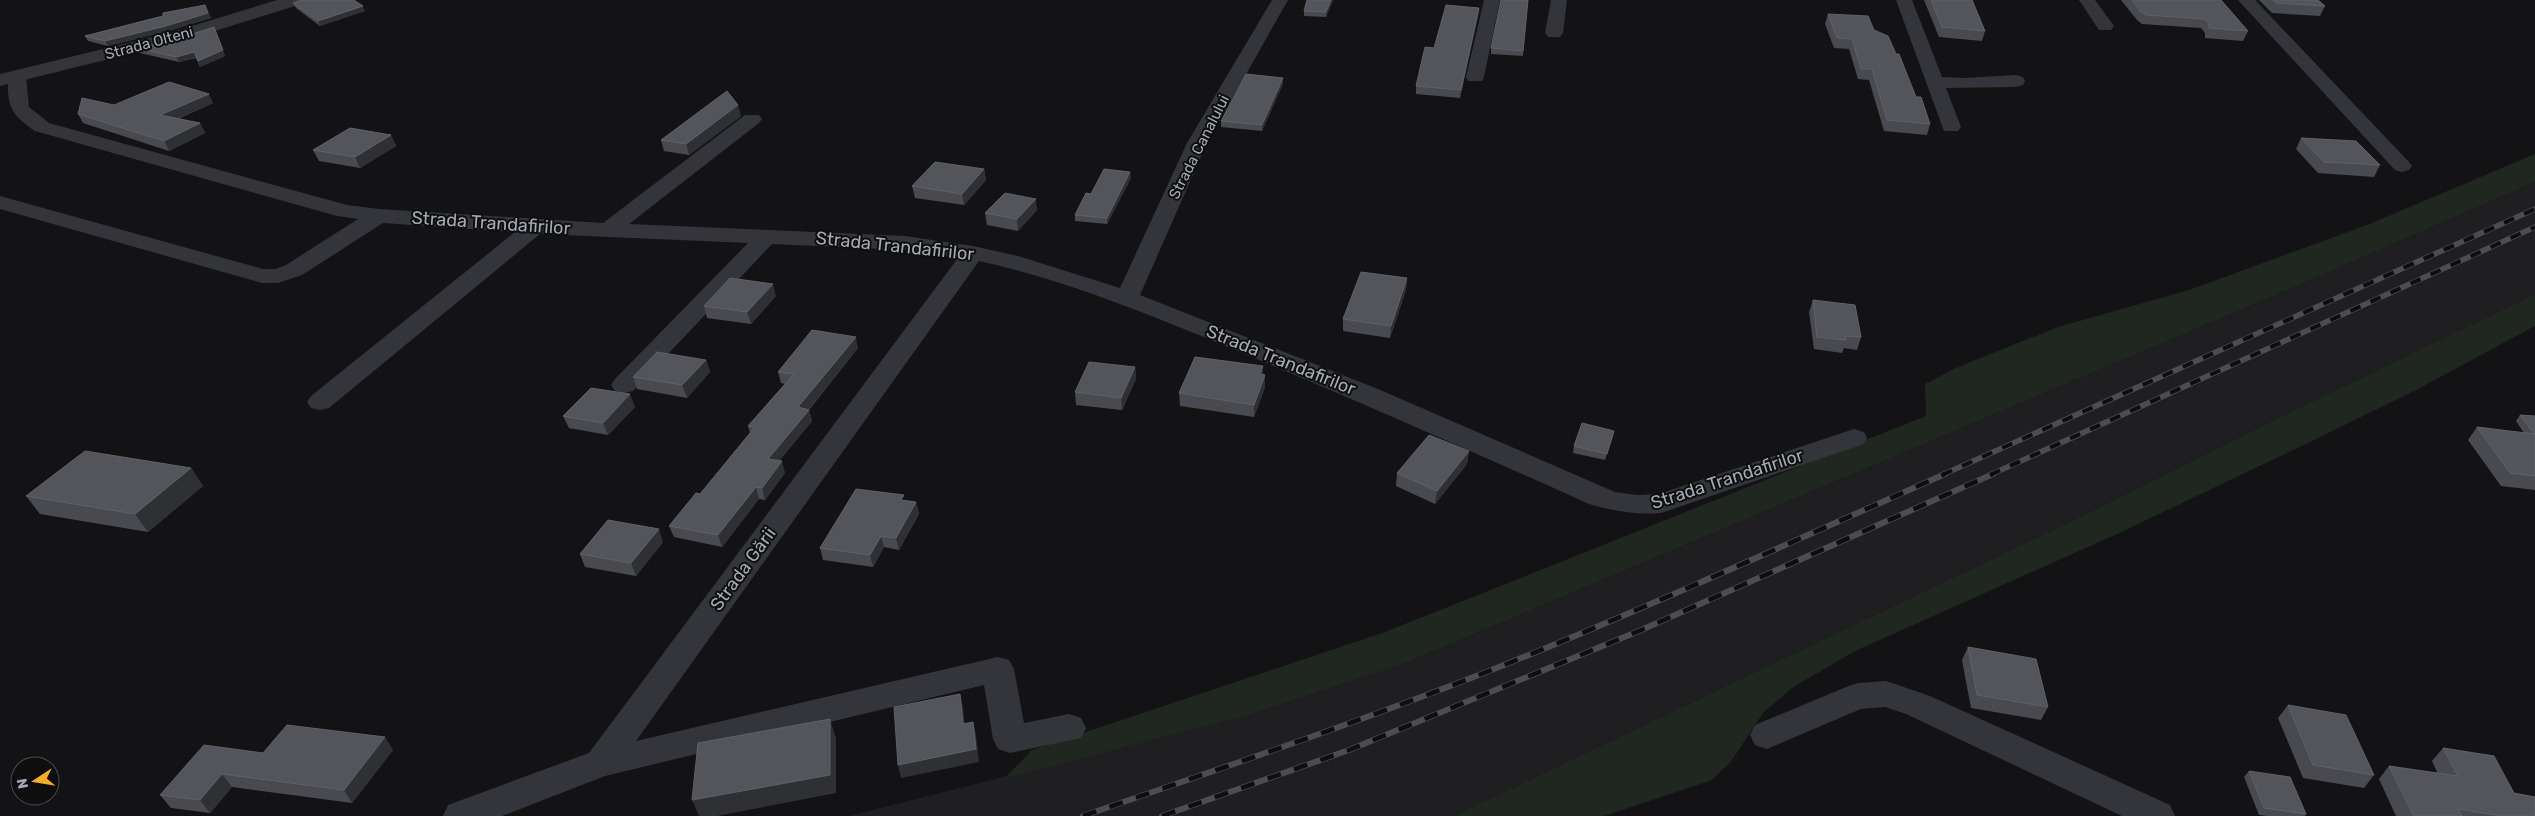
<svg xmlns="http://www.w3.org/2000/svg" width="2535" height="816" viewBox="0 0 2535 816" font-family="Rubik,sans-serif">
	<rect width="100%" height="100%" fill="#131315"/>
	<!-- built -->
	<polygon fill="#1f1f22" points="2535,182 2535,294 2274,420 2082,516 1454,816 849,816 1245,716 1401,665 2267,299"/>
	<!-- green -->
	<g fill="#1f2720">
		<polygon points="2535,154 2535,182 2267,299 1401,665 1245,716 1005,778 1032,750 1385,632 1926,416 1925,384 1958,367 2058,327 2189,290 2367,225"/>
		<polygon points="2535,294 2535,326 2416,390 2314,440 2117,534 1855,651 1792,688 1763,713 1730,763 1712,780 1604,816 1454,816 2082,516 2274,420"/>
	</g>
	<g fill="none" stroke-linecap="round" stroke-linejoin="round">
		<!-- minor -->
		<g fill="#34353a" fill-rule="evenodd">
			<path d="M1272,0H1288L1207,143L1140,295L1378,389L1615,492L1637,495L1659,494L1854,429L1864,432L1867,438L1864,444L1661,513C1636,515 1613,511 1589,504C1469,450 1350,397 1228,347C1147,314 1065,280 979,261L636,741L998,657L1009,660L1014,669L1024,723L1069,714L1081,718L1086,728L1081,738L1010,753L998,749L993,739L984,685L605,776L502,816H443L448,805L589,753L958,258L905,250L772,244L633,391L624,393L615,391L611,385L615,379L748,243L540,234L329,408L320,410L311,408L307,402L311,396L515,232L383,223L302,275L278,283H262L0,209V196L263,269H275L286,265L358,219L337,216L35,131C10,114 7,106 8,76L10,72H24L26,76L29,107L49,123L347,205L379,209L603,223L745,115H759L762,119L759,123L629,224L905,236L973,246L1018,256L1120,288L1187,143Z"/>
			<polygon points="1484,0 1500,0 1484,77 1482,81 1468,81 1466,77"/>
			<polygon points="1551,0 1567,0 1563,33 1560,37 1548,37 1545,33"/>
			<polygon points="1896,0 1912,0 1942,77 1963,78 2016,75 2023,77 2025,81 2023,85 2016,87 1946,88 1961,127 1958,131 1944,131"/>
			<polygon points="2079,0 2095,0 2114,26 2111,30 2099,30"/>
			<polygon points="2238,0 2255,0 2409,162 2412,166 2409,170 2402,172 2395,170"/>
			<polygon points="1886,681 1930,696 2170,805 2175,816 2122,816 1906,714 1885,707 1861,709 1767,749 1755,745 1750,735 1755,725 1846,687 1858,683"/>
		</g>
		<!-- tertiary -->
		<polygon fill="#34353a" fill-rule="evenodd" points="277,0 305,0 302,4 182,41 0,86 0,74 169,33"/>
		<defs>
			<g id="rail-far1">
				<polyline points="1942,475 2535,209"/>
				<polyline points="1990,475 2535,227"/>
			</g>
			<g id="rail">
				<path d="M1083,816C1224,767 1366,720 1504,665C1653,605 1799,539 1945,474"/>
				<polyline points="1162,816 1349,750 1639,631 1993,474"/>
			</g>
		</defs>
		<!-- rail-far1 casing -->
		<use href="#rail-far1" stroke="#4b4d53" stroke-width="5.5"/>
		<!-- rail casing -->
		<use href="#rail" stroke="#4b4d53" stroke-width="6"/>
		<!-- rail-far1 -->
		<use href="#rail-far1" stroke="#0e0e0f" stroke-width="4" stroke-dasharray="11" stroke-linecap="butt"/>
		<!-- rail -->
		<use href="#rail" stroke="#0e0e0f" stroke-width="4.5" stroke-dasharray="14" stroke-linecap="butt"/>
	</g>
	<!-- wall -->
	<g fill="#494a50">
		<polygon points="1307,0 1333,0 1326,17 1304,16 1304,11"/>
		<polygon points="1528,0 1523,56 1491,54 1491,48"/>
		<polygon points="1924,0 1972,0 1985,31 1982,41 1939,37"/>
		<polygon points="2121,0 2221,0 2248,31 2243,41 2205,38 2205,33 2201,28 2142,24 2137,20"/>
		<polygon points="2259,0 2318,0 2325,6 2320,16 2272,13"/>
		<polygon points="293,3 365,11 320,26 296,8"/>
		<polygon points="205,5 211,18 168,31 108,46 88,41 85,36"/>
		<polygon points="1479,8 1478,16 1460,98 1416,94 1416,86 1434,48"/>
		<polygon points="1828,14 1874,30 1916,97 1930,124 1927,135 1884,131 1869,80 1858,79 1849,49 1834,48 1825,24"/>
		<polygon points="216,32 225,56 200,67 196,58 179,62 140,53 137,48"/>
		<polygon points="1283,84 1262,131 1221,127 1221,121"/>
		<polygon points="213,103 178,119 200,123 205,133 169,151 83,123 78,114 114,105"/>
		<polygon points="741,116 689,155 664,151 661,140"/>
		<polygon points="391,135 396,146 360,168 319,161 313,150"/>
		<polygon points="2301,138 2380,165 2374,177 2318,173 2296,149"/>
		<polygon points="984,169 986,180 964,205 915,198 912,186"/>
		<polygon points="1131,178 1107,224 1075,221 1075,215 1091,194"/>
		<polygon points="1037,210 1018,231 987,225 985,213"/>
		<polygon points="1407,278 1406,290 1390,338 1343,331 1343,319"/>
		<polygon points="776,296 751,324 707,318 704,306"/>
		<polygon points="1813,300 1861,337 1857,350 1844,348 1842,353 1814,349 1809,312"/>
		<polygon points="858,348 809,410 812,421 779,461 785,473 765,500 759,499 722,547 674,537 669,526 700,494 750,433 748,426 785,384 781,383 778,372"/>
		<polygon points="706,360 710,372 687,398 637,389 633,377"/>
		<polygon points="1135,367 1136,379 1122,410 1076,405 1075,392"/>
		<polygon points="1263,375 1265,375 1265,387 1254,417 1180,406 1179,393"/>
		<polygon points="635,407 608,435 569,428 563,416"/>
		<polygon points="2520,415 2535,416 2535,490 2501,486 2468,440 2477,427 2524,433 2516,421"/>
		<polygon points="1614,431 1605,460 1573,453 1574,446"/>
		<polygon points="1469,451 1467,464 1435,504 1396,486 1397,473"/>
		<polygon points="191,468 203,486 148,532 40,514 26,496"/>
		<polygon points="905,501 916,502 919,514 899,550 884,547 873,567 823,560 820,548"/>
		<polygon points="663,542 636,576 585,567 580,554"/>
		<polygon points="1968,647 2048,707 2041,720 1971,708 1962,660"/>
		<polygon points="2288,705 2374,775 2364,788 2303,778 2278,718"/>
		<polygon points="2443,748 2514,793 2535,816 2396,816 2379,779 2389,766 2438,774 2432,761"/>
		<polygon points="393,750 352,803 232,787 210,813 171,808 160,795 263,753"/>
		<polygon points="2249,771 2306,814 2305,816 2268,816 2259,815 2244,777"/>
	</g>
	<!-- shaded-wall -->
	<g fill="#2f3034">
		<polygon points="1331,0 1333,0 1326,17 1326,12"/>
		<polygon points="205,5 211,18 168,31 108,46 105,41"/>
		<polygon points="363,6 365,11 320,26 318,21"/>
		<polygon points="1479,8 1478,16 1460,98 1461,90"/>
		<polygon points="214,27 225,56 200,67 198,61"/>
		<polygon points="194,52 197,57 179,62 176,57"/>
		<polygon points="1283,78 1283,84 1262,131 1262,125"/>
		<polygon points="209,94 213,103 165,124 160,115"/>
		<polygon points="738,105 741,116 689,155 686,144"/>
		<polygon points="200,123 205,133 169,151 164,141"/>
		<polygon points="391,135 396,146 360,168 355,157"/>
		<polygon points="984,169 986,180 964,205 962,194"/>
		<polygon points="1130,172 1131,178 1107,224 1107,218"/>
		<polygon points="1036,199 1037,210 1018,231 1017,219"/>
		<polygon points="1407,278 1406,290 1390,338 1391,326"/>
		<polygon points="773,284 776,296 751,324 747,312"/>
		<polygon points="856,337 858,348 801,419 798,407"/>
		<polygon points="706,360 710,372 687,398 682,385"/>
		<polygon points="1263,366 1263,378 1260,374"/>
		<polygon points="1135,367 1136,379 1122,410 1121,398"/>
		<polygon points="1265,375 1265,387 1254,417 1254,405"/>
		<polygon points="630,394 635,407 608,435 603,423"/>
		<polygon points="809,410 812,421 771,471 768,459"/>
		<polygon points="1614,431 1613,437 1605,460 1607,454"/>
		<polygon points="1469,451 1467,464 1435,504 1437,491"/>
		<polygon points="782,461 785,473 765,500 762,488"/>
		<polygon points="191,468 203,486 148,532 135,514"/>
		<polygon points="756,487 759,499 722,547 718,535"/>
		<polygon points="916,502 919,514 899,550 896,538"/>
		<polygon points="659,529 663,542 636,576 631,563"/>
		<polygon points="881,536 884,547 873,567 870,555"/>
		<polygon points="960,694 963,707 966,737 963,724"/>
		<polygon points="830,719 836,738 836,793 717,816 699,816 692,800"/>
		<polygon points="973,722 976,735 979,762 901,778 898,765"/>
		<polygon points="385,737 393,750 352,803 344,790"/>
		<polygon points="222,774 232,787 210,813 200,800"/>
	</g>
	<!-- building -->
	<g fill="#53555b" stroke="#5f6269">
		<polygon points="301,0 354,0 363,6 318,21 293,3"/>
		<polygon points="1307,0 1331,0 1326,12 1304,11"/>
		<polygon points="1501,0 1528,0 1523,51 1491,48"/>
		<polygon points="1931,0 1972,0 1985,31 1942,27"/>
		<polygon points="2132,0 2221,0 2248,31 2209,28 2209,24 2205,19 2146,15 2140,11"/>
		<polygon points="2273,0 2318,0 2325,6 2277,3"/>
		<polygon points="205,5 208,13 166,26 105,41 85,36 163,16 163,13"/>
		<polygon points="1446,5 1479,8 1461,90 1416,86 1425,47 1434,48"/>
		<polygon points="1828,14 1868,16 1874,30 1888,36 1896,54 1899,54 1916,97 1921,97 1930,124 1887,120 1872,69 1861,69 1852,39 1837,38"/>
		<polygon points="214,27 223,50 198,61 194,52 176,57 137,48 180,38"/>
		<polygon points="1246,74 1283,78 1262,125 1221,121"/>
		<polygon points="169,82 209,94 160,115 200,123 164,141 78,114 82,98 114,105"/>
		<polygon points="727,91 738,105 686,144 661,140"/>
		<polygon points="350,128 391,135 355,157 313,150"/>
		<polygon points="2301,138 2356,141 2380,165 2324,162"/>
		<polygon points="935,162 984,169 962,194 912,186"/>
		<polygon points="1104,169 1130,172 1107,218 1075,215 1086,193 1091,194"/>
		<polygon points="1005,193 1036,199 1017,219 985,213"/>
		<polygon points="1361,272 1407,278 1391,326 1343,319"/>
		<polygon points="730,278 773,284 747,312 704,306"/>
		<polygon points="1813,300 1855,305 1861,337 1845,336 1846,340 1817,337"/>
		<polygon points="812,330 856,337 798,407 809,410 768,459 782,461 762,488 756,487 718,535 669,526 696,493 700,494 755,427 748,426 794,374 778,372"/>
		<polygon points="657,352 706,360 682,385 633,377"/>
		<polygon points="1195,357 1263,366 1260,374 1265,375 1254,405 1179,393"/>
		<polygon points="1089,362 1135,367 1121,398 1075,392"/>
		<polygon points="591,388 630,394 603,423 563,416"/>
		<polygon points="2520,415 2535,416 2535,435"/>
		<polygon points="1582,423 1614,431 1607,454 1574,446"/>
		<polygon points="2477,427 2534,434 2535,435 2535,476 2510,473"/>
		<polygon points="1429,435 1469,451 1437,491 1397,473"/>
		<polygon points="85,451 191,468 135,514 26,496"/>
		<polygon points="856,489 904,495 901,500 916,502 896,538 881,536 870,555 820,548"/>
		<polygon points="608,520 659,529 631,563 580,554"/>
		<polygon points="1968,647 2036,659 2048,707 1977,695"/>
		<polygon points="960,694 963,724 973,722 976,749 898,765 894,707"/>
		<polygon points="2288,705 2346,715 2374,775 2313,765"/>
		<polygon points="830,719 830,775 692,800 698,743"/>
		<polygon points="287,725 385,737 344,790 222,774 200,800 160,795 204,745 263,753"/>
		<polygon points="2443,748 2494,756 2514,793 2535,797 2535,816 2502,816 2458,809 2462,816 2414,816 2389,766 2458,776"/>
		<polygon points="2249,771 2290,777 2306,814 2264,808"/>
	</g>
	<g text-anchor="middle" stroke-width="4" stroke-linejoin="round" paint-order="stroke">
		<!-- far-street labels -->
		<g font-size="15" fill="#a4aab5" stroke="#0e0e0f">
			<text transform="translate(149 43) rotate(-15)" y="5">Strada Olteni</text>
			<text transform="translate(1199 147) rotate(-63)" y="5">Strada Canalului</text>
		</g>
		<!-- street labels -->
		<g font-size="18" fill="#a4aab5" stroke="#0e0e0f">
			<text transform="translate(491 223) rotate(4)" y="6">Strada Trandafirilor</text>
			<text transform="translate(895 246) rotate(6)" y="6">Strada Trandafirilor</text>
			<text transform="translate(1281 360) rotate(22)" y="6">Strada Trandafirilor</text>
			<text transform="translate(1727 479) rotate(-18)" y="6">Strada Trandafirilor</text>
			<text transform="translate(743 569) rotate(-54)" y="6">Strada Gării</text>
		</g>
	</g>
	<!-- north arrow -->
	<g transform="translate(35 781) rotate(258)"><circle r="24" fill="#0e0e0f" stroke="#4a4c51"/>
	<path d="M0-4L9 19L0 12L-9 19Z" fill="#f6ae2a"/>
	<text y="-8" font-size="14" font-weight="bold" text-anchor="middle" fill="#a4aab5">N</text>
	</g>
</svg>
